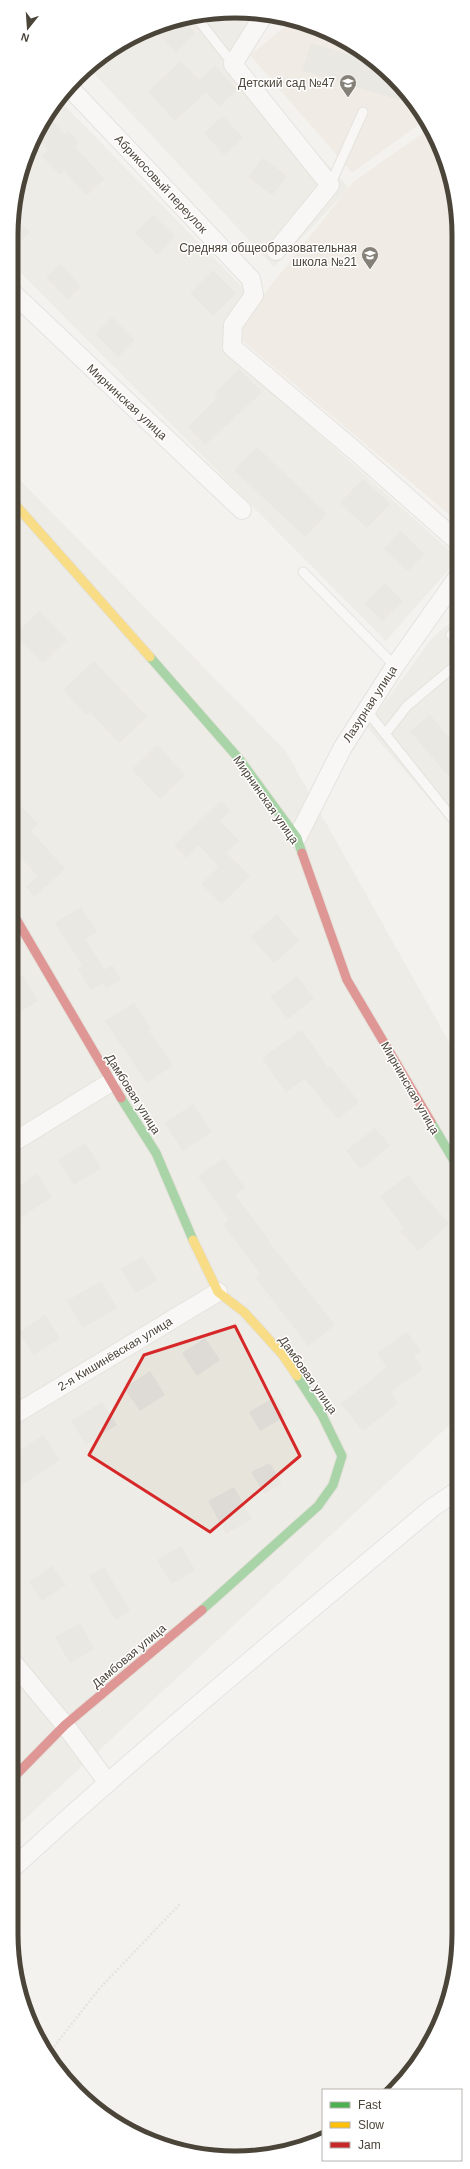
<svg xmlns="http://www.w3.org/2000/svg" width="470" height="2169" viewBox="0 0 470 2169" font-family="Arial,sans-serif">
	<rect width="100%" height="100%" fill="#f4f2ee"/>
	<!-- residential -->
	<g fill="#e7e4dc">
		<polygon points="263,13 234,62 349,188 274,267 89,68 99,57 177,19"/>
		<polygon points="60,101 252,297 221,347 457,557 457,560 386,641 13,265 13,206 41,123"/>
		<polygon points="13,473 285,750 457,1056 457,1418 11,1832"/>
		<polygon points="457,617 457,831 367,727 433,637"/>
	</g>
	<!-- education -->
	<g fill="#eae5da">
		<polygon points="292,21 334,34 394,77 425,120 352,173 250,55"/>
		<polygon points="430,128 436,136 457,206 457,521 233,333 353,182"/>
	</g>
	<!-- building -->
	<g fill="#dedbd6">
		<polygon points="181,18 195,33 176,52 155,30"/>
		<polygon points="311,43 371,61 394,77 413,104 302,71"/>
		<polygon points="181,61 199,80 215,66 237,90 219,106 206,92 175,121 148,91"/>
		<polygon points="47,116 65,134 68,131 79,143 75,147 104,179 87,195 64,171 60,175 42,156 49,150 36,137 41,123"/>
		<polygon points="223,116 243,138 224,155 204,133"/>
		<polygon points="263,158 287,176 272,195 248,177"/>
		<polygon points="13,215 30,232 13,249"/>
		<polygon points="153,215 175,236 157,255 135,233"/>
		<polygon points="60,264 81,286 68,300 46,277"/>
		<polygon points="213,270 236,293 213,316 190,293"/>
		<polygon points="112,317 135,340 118,357 95,334"/>
		<polygon points="239,369 262,392 205,445 188,427 218,397 214,394"/>
		<polygon points="257,447 327,514 305,537 234,470"/>
		<polygon points="363,479 390,504 367,528 340,503"/>
		<polygon points="401,531 424,554 408,571 384,549"/>
		<polygon points="385,583 403,601 382,621 365,603"/>
		<polygon points="39,611 67,640 43,663 15,635"/>
		<polygon points="94,661 147,717 119,743 90,712 87,715 63,690"/>
		<polygon points="430,715 457,747 457,786 410,731"/>
		<polygon points="157,745 185,775 160,799 132,769"/>
		<polygon points="221,801 230,811 220,821 239,841 226,853 250,876 222,904 201,884 219,867 199,845 186,858 174,845"/>
		<polygon points="18,803 38,824 31,831 65,869 34,897 26,887 38,876 12,848 12,809"/>
		<polygon points="81,907 97,932 85,939 105,970 112,965 121,979 106,989 103,983 91,990 78,969 83,966 55,923"/>
		<polygon points="277,914 299,941 274,963 251,937"/>
		<polygon points="23,975 38,1001 12,1017 12,982"/>
		<polygon points="297,976 314,998 288,1019 270,997"/>
		<polygon points="134,1003 151,1029 149,1031 173,1065 147,1083 105,1021"/>
		<polygon points="302,1030 328,1068 330,1066 359,1102 338,1119 305,1079 286,1092 262,1058"/>
		<polygon points="193,1104 212,1132 183,1151 165,1123"/>
		<polygon points="375,1128 390,1146 361,1169 346,1151"/>
		<polygon points="85,1143 101,1168 74,1185 58,1160"/>
		<polygon points="224,1158 245,1188 235,1195 270,1241 269,1242 335,1325 308,1346 256,1278 261,1274 223,1225 229,1220 198,1176"/>
		<polygon points="37,1174 52,1197 17,1220 12,1211 12,1191"/>
		<polygon points="409,1175 422,1193 449,1224 418,1251 400,1231 404,1228 380,1196"/>
		<polygon points="142,1256 157,1280 136,1293 121,1269"/>
		<polygon points="101,1281 117,1308 83,1328 67,1301"/>
		<polygon points="45,1315 60,1338 34,1355 19,1332"/>
		<polygon points="407,1332 421,1351 414,1356 423,1369 390,1392 398,1403 363,1431 341,1404 387,1367 377,1353"/>
		<polygon points="205,1338 220,1360 197,1376 182,1353"/>
		<polygon points="150,1371 165,1395 140,1411 124,1388"/>
		<polygon points="275,1397 286,1416 260,1431 249,1412"/>
		<polygon points="102,1402 117,1425 86,1444 71,1421"/>
		<polygon points="43,1435 60,1460 12,1491 12,1456"/>
		<polygon points="270,1463 282,1484 264,1494 251,1472"/>
		<polygon points="234,1487 252,1519 226,1534 208,1501"/>
		<polygon points="181,1546 195,1570 172,1584 157,1560"/>
		<polygon points="52,1566 66,1585 42,1601 29,1582"/>
		<polygon points="104,1567 130,1611 116,1620 89,1576"/>
		<polygon points="80,1623 94,1649 70,1663 55,1637"/>
	</g>
	<g fill="none" stroke-linecap="round" stroke-linejoin="round">
		<defs>
			<g id="lane">
				<polyline points="196,17 233,64"/>
				<polyline points="330,185 363,112"/>
				<polyline points="303,572 395,666"/>
				<polyline points="457,643 451,635 457,628"/>
				<polyline points="366,710 457,824"/>
				<polyline points="385,734 407,706 457,664"/>
			</g>
			<g id="street">
				<polyline points="265,13 233,64 330,185 276,251"/>
				<polyline points="71,89 251,279 254,295 233,325 232,347 354,450 457,541"/>
				<polyline points="13,293 242,510"/>
				<polyline points="297,838 343,747 395,666 457,578"/>
				<polyline points="12,1143 111,1082"/>
				<polyline points="12,1416 218,1292"/>
				<polyline points="11,1660 65,1725 108,1783"/>
				<path d="M11,1870C147,1744 291,1627 432,1508L457,1491"/>
			</g>
			<g id="fast">
				<polyline points="150,657 240,760 297,838 302,853"/>
				<polyline points="121,1098 156,1153 193,1240"/>
				<polyline points="431,1122 457,1166"/>
				<polyline points="202,1610 318,1506 333,1485 342,1456 322,1415 297,1376"/>
			</g>
			<g id="slow">
				<polyline points="13,502 150,657"/>
				<polyline points="193,1240 218,1292 244,1312 282,1354 297,1376"/>
			</g>
			<g id="jam">
				<polyline points="302,853 347,980 431,1122"/>
				<polyline points="12,912 121,1098"/>
				<polyline points="11,1780 65,1725 202,1610"/>
			</g>
		</defs>
		<!-- lane casing -->
		<use href="#lane" stroke="#d2d0cb" stroke-width="11"/>
		<!-- street casing -->
		<use href="#street" stroke="#d2d0cb" stroke-width="20"/>
		<!-- fast casing -->
		<use href="#fast" stroke="#d3cfc5" stroke-width="11"/>
		<!-- slow casing -->
		<use href="#slow" stroke="#d3cfc5" stroke-width="11"/>
		<!-- jam casing -->
		<use href="#jam" stroke="#d3cfc5" stroke-width="11"/>
		<!-- path -->
		<polyline stroke="#d3d2cc" stroke-width="2.5" stroke-dasharray="2 2" stroke-linecap="butt" points="49,2053 99,1989 180,1904"/>
		<!-- lane -->
		<use href="#lane" stroke="#fdfdfc" stroke-width="9"/>
		<!-- street -->
		<use href="#street" stroke="#fdfdfc" stroke-width="18"/>
		<!-- fast -->
		<use href="#fast" stroke="#4caf50" stroke-width="9"/>
		<!-- slow -->
		<use href="#slow" stroke="#ffc107" stroke-width="9"/>
		<!-- jam -->
		<use href="#jam" stroke="#c62828" stroke-width="9"/>
	</g>
	<!-- marked area -->
	<path d="M0 0H470V2169H0ZM235,1326L300,1456L210,1532L89,1455L144,1355Z" fill="#f4f2ee" fill-opacity=".55" fill-rule="evenodd"/>
	<path fill="none" stroke="#d62828" stroke-width="3" stroke-linejoin="round" d="M235,1326L300,1456L210,1532L89,1455L144,1355Z"/>
	<!-- icons -->
	<defs>
		<symbol id="school-pin" viewBox="-11 -11 22 30"><path d="M0 17L-7.5 6A9.5 9.5 0 1 1 7.5 6Z" fill="#868178" stroke="#fff"/><path d="M0-5L7-2L0 1L-7-2ZM-4 1L0 2.5L4 1V4Q0 6-4 4Z" fill="#fff"/></symbol>
	</defs>
	<g fill-rule="evenodd">
		<use href="#school-pin" x="338" y="73" width="20" height="27"/>
		<use href="#school-pin" x="360" y="245" width="20" height="27"/>
	</g>
	<g text-anchor="middle" stroke-width="3" stroke-linejoin="round" paint-order="stroke">
		<!-- poi labels -->
		<g font-size="12" fill="#4b4439" stroke="#fff" text-anchor="end">
			<text x="335" y="87">Детский сад №47</text>
			<text x="357" y="252">Средняя общеобразовательная<tspan x="357" dy="14">школа №21</tspan></text>
		</g>
		<!-- street labels -->
		<g font-size="12" fill="#4b4439" stroke="#fff">
			<text transform="translate(161 184) rotate(47)" y="4">Абрикосовый переулок</text>
			<text transform="translate(127 402) rotate(43)" y="4">Мирнинская улица</text>
			<text transform="translate(370 704) rotate(-57)" y="4">Лазурная улица</text>
			<text transform="translate(266 800) rotate(55)" y="4">Мирнинская улица</text>
			<text transform="translate(410 1088) rotate(60)" y="4">Мирнинская улица</text>
			<text transform="translate(133 1094) rotate(58)" y="4">Дамбовая улица</text>
			<text transform="translate(115 1354) rotate(-31)" y="4">2-я Кишинёвская улица</text>
			<text transform="translate(308 1375) rotate(55)" y="4">Дамбовая улица</text>
			<text transform="translate(129 1656) rotate(-40)" y="4">Дамбовая улица</text>
		</g>
	</g>
	<!-- crop -->
	<path d="M0 0H470V2169H0ZM235 18H235A217 217 0 0 1 452 235V1934A217 217 0 0 1 235 2151H235A217 217 0 0 1 18 1934V235A217 217 0 0 1 235 18Z" fill="#fff" fill-rule="evenodd"/>
	<path fill="none" stroke="#4b4439" stroke-width="5" d="M235 18H235A217 217 0 0 1 452 235V1934A217 217 0 0 1 235 2151H235A217 217 0 0 1 18 1934V235A217 217 0 0 1 235 18Z"/>
	<!-- legend -->
	<rect x="322" y="2089" width="140" height="72" fill="#ffffff" stroke="#b7b4b0"/>
	<rect x="330" y="2102" width="20" height="6" fill="#4caf50" stroke="#b7b4b0"/>
	<text x="358" y="2109" font-size="12" fill="#4b4439">Fast</text>
	<rect x="330" y="2122" width="20" height="6" fill="#ffc107" stroke="#b7b4b0"/>
	<text x="358" y="2129" font-size="12" fill="#4b4439">Slow</text>
	<rect x="330" y="2142" width="20" height="6" fill="#c62828" stroke="#b7b4b0"/>
	<text x="358" y="2149" font-size="12" fill="#4b4439">Jam</text>
	<!-- north arrow -->
	<g transform="translate(28 28) rotate(197)" stroke="#ffffff" stroke-width="3" paint-order="stroke">
	<path d="M0-3L7 15L0 10L-7 15Z" fill="#4b4439"/>
	<text y="-6" font-size="11" font-weight="bold" text-anchor="middle" fill="#4b4439">N</text>
	</g>
</svg>
